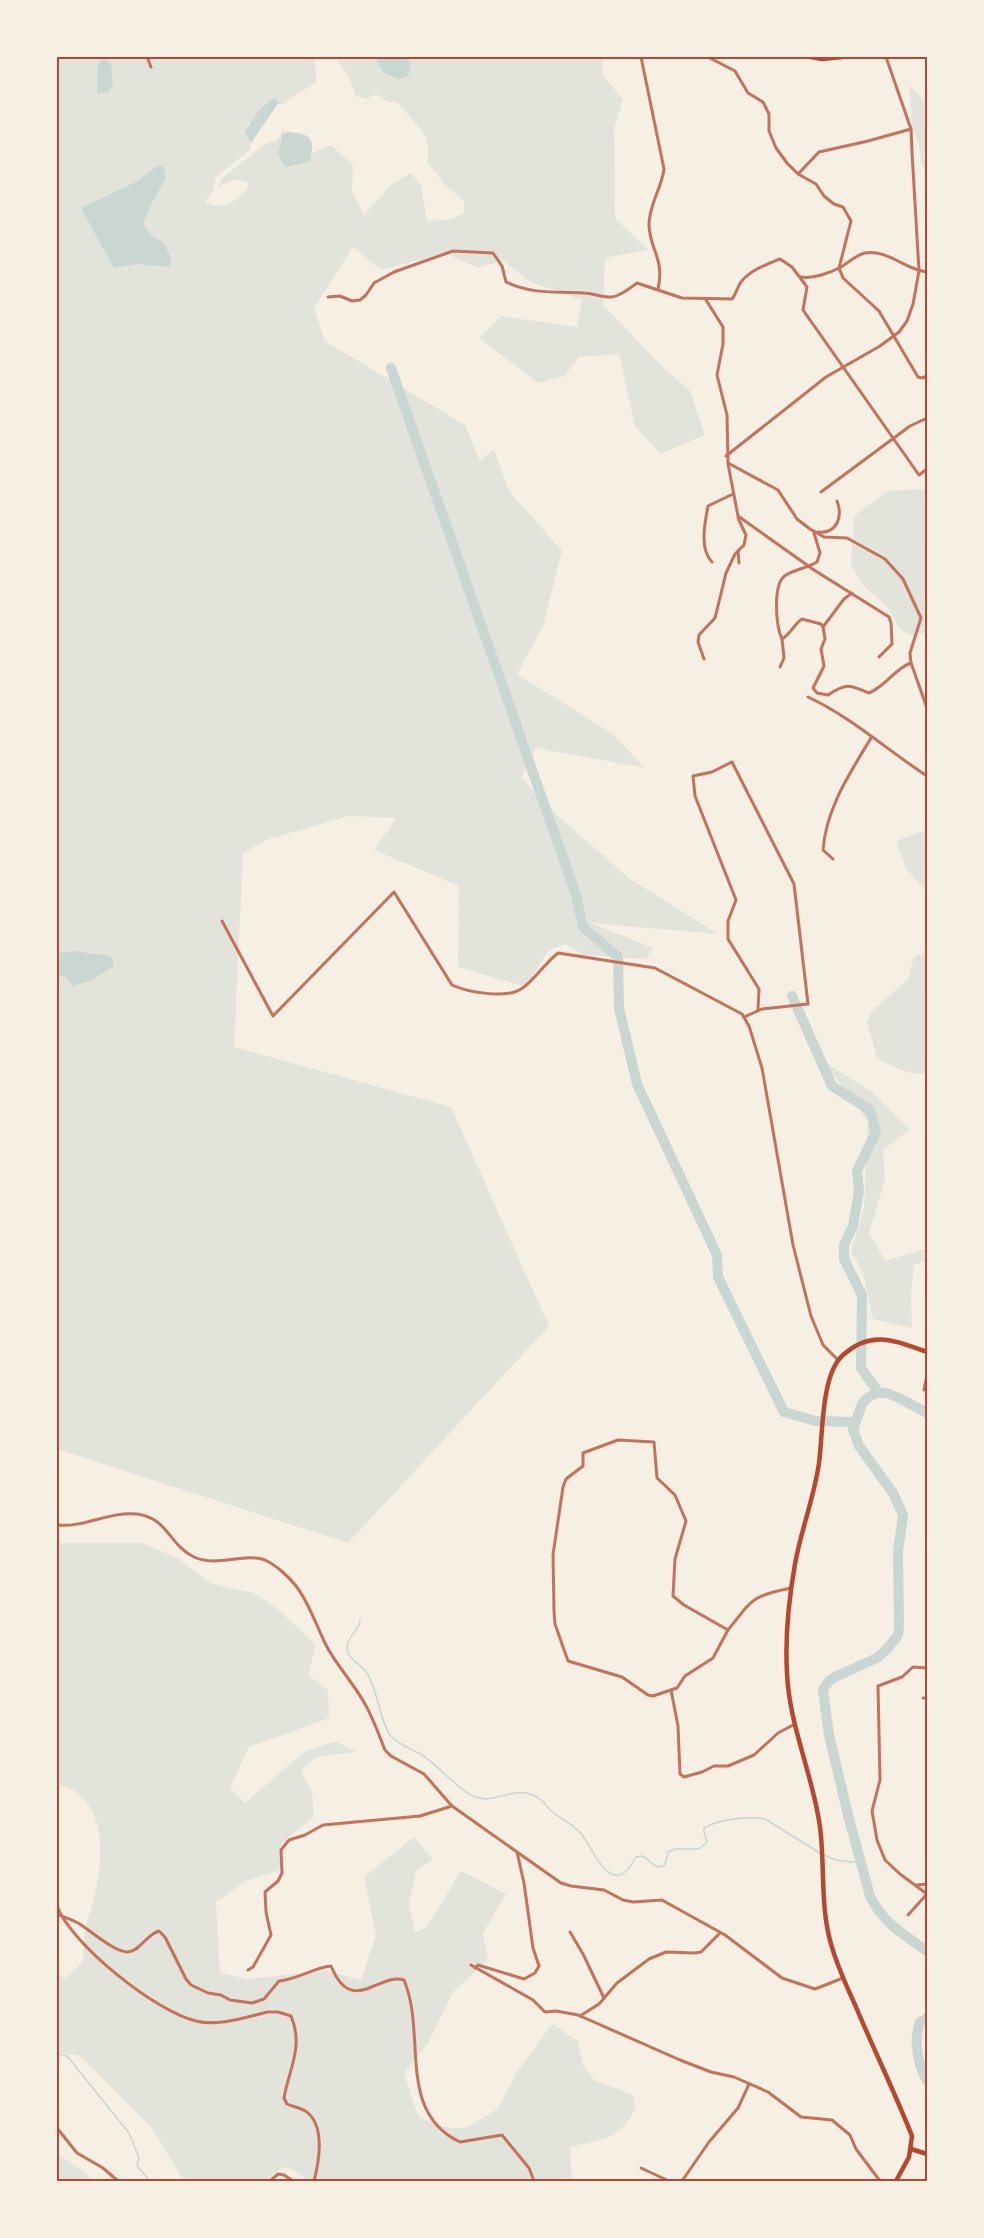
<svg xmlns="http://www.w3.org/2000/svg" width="984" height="2238" viewBox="0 0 984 2238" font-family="'DejaVu Sans',sans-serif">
	<rect width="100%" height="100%" fill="#f6efe4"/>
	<!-- green -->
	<g fill="#e2e4dc">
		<path d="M57,57H315L316,82L281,105L273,102L247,126L251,149L217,176L212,192L205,202C226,212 233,202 248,188V183C235,177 229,181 218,188L221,179L267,143L277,140L284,128L285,160L306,156L331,145L353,165L352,191L364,215L392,184L411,173L421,185L427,221L449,220L464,213V201L444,184L427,161C434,133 413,123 397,102H388L376,94L366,99L356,96L349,77L335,57H602L603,75L623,100L614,129L615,218L648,250L605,258L603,305L660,364L690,391L705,435L660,454L635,426L619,354L579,357L564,376L538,383L479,338L501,316L577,327L582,300L530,282L503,260L478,268L445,253L381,270L353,247L314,308L325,341L465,425L480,461L494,449L509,491L562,551L543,626L517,674L614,735L645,768L536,748L521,778L557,815L630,879L718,934L591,923L653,948L646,959L584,955L565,944L548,951L526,987L458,967L459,886L374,850L396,818L348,816L266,840L243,853L234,1047L451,1107L549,1326L348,1543L57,1449Z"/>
		<polygon points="909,85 919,96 927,101 927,174 921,163 919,144 912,126"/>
		<polygon points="927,489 927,632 913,636 900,629 888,608 861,583 851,564 854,516 888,491"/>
		<polygon points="927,830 927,893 906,868 896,841"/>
		<path d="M927,951V1073C910,1077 891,1065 877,1058L867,1022L871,1012L908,979L914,957Z"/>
		<polygon points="823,1061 872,1092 909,1130 883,1150 885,1180 869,1233 885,1261 927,1248 927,1261 914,1265 911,1294 912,1328 873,1319 863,1273 851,1251 864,1208 868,1121"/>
		<path d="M57,1543H141L176,1557L212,1584L254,1593L279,1610L316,1645L308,1675L328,1690L329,1718L249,1747L230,1788L245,1803L305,1751L336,1741L356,1752L316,1757L301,1770L312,1792L314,1817L281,1844V1870L246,1881L216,1902L220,1973L246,1979L327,1971L361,1980L376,1935L364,1877L414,1837L433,1859L416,1871L409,1904L415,1932L426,1928L461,1871L506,1894L483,1933L488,1960L453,1992L428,2043L404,2073L418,2116C436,2124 454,2134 473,2124C482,2119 489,2113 498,2109L517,2072L552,2024L578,2041L583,2065L594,2080L633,2095L636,2107C620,2140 603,2139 570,2147L572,2181H310L288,2167L280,2169L264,2181H184L153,2130L93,2068L78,2055L57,2053V1973L65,1979L83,1962C84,1950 84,1937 86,1925C89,1914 93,1904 95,1894C104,1853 107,1796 57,1784Z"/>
		<polygon points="57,2154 79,2168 93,2181 57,2181"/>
	</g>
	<!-- water -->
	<g fill="#c9d6d2">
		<polygon points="374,57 408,57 411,65 408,76 399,79 384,73"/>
		<polygon points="102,58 111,64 113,84 108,92 97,94 98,65"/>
		<polygon points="274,98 279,102 251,143 245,132 259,110"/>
		<path d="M287,132C310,133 317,139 309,162L285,167L278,153L283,134Z"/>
		<polygon points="163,166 166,178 152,202 143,223 150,234 164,243 172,261 169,267 137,264 114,268 81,208 136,182 156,167"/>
		<path d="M80,951C90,956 99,952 113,958V966L91,981L72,986L67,978L57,975V953Z"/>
	</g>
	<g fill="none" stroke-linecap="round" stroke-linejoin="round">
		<!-- stream -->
		<g stroke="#c9d6d2" stroke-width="1.5">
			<path d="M360,1621C359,1631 346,1638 347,1648C348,1660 361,1664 367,1673C378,1690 380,1723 391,1736C398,1745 412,1749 422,1755C438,1765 460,1792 476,1797C498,1805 517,1781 541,1800C545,1803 547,1807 550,1810C560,1819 574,1824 582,1835C596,1854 613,1901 636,1857L643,1856C651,1861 655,1871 665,1865L668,1852L675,1849H699L707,1842L704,1832V1828C719,1819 748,1816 765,1819L820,1853"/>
			<polyline points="824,1855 836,1860 861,1863"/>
			<polyline points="57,2054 67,2056 129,2133 139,2158 137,2166 150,2181"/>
		</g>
		<!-- river -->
		<g stroke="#c9d6d2" stroke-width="10">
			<polyline points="391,368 576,895 583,927 618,957 619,1008 637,1084 717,1255 718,1277 784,1412 816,1421 855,1422"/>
			<polyline points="792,996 832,1086 870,1110 876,1132 857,1171 859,1191 853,1226 844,1245 844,1259 862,1295 861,1368 878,1392"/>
			<path d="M927,1413L899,1398L887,1393H876L867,1398L862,1404L853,1429L859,1446L893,1493L903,1515L898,1551L899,1626L898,1635L887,1649L877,1658L835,1677L829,1681L823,1690L829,1735L849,1819L870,1896C882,1922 904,1935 927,1951"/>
			<path d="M927,2018L920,2022C913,2041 918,2064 927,2081"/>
		</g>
		<!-- minor -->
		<g stroke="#c5725c" stroke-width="3">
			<polyline points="147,57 151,67"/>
			<path d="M641,57L664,169C662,187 649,205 649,224C649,249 665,258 658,289"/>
			<polyline points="708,57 735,71 748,93 763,102 769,114 769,131 776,148 787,163 798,174 816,184 824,196 834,204 843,207 851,221 839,268 843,278 879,311 918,377 922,378 927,376"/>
			<polyline points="799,173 819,152 868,141 911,129"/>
			<path d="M801,277C813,279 830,273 841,267C848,263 856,255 865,253C887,249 906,270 927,272"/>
			<path d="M328,297L340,296L352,301L360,300L366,295L374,283L394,272L453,251L493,253L502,266L506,282C533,295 555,291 584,293C593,293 603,298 612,297C621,296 630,288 637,283L682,298L732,299C737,293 737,287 741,282C750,270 768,264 780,259L792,267L807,287L803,310L919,475L927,469"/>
			<polyline points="706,300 723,327 723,344 717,375 727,415 728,463 778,490 797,519 810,529 824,537 847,538 885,559 903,579 921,618 910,653 911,663 927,708"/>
			<polyline points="726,456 826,377 880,346 899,332 907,321 913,304 919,271 912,152 911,129 886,57"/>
			<polyline points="728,464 738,516 814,570 889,617 891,623 892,644 879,657"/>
			<polyline points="821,492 910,426 927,418"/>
			<path d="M818,532C837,534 843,517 837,501"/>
			<path d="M814,533L820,553L817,562C807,568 796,569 786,575C772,583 776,626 782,639C791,634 794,624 802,619L821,624L823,627L844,599L852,593"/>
			<polyline points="738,551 739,563"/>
			<path d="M712,562C699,549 705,522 708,506L733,494"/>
			<path d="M823,627L825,639L821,649L824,666L813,688L817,693L828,695C847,682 850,685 869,693C886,686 894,669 911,663"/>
			<polyline points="704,659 698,642 699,635 715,618 726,573 735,554 744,545 746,535 738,518"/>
			<polyline points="780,667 784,658 782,639"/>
			<path d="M808,697C851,717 887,750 927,776"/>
			<path d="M833,859L823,850C826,808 850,773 871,738"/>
			<path d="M222,921L273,1016L394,892L452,985C467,992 506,999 521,989C532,983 545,963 558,953L655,968L742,1014L749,1026L762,1068L793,1245L811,1316L823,1345L838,1360"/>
			<polyline points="744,1017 762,1009 808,1004 794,884 732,762 712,772 693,776 695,796 736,900 728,921 728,939 759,989 758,1010"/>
			<polyline points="927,1376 927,1380"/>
			<polyline points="924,1390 926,1380"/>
			<polygon points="618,1440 654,1442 657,1478 675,1495 686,1521 675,1559 673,1596 684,1605 728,1630 713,1658 685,1676 677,1688 653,1696 648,1695 622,1677 568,1661 555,1624 554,1611 553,1555 563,1487 566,1479 583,1466 583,1453"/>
			<path d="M57,1525C84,1528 110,1511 137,1514C168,1518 169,1545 194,1557C217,1568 244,1552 265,1560C276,1565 289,1577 296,1586C310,1604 317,1628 327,1647C338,1667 354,1684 365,1704C373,1718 379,1735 385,1750L391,1756L424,1774L452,1806L561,1883L571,1886L604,1890L623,1900L633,1902L662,1900L725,1935L782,1978L815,1989L843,1978"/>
			<path d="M728,1630C753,1599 751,1596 791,1588"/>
			<polyline points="927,1668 913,1667 902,1677 878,1686 880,1780 872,1811 877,1840 885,1860 900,1874 927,1894"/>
			<polyline points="671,1690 678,1726 680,1774 684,1777 702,1772 714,1766 728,1766 754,1755 778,1733 795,1724"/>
			<polyline points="923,1698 927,1698"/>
			<polyline points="917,1885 927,1884"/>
			<path d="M57,1906C71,1944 156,2012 196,2021C218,2027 246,2017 268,2012H278L291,2016C304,2046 289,2069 284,2098L287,2104C293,2107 303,2108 308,2113C325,2128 319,2162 314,2181"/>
			<polyline points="908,1915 927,1894"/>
			<path d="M57,1916L60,1915C66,1918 73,1920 78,1923C90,1930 114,1952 128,1952C140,1951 147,1934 159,1931L165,1937L186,1979L191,1985L208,1993L221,1995L230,2000L252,2003L264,1999L279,1981C298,1979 313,1968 331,1966C352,2017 379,1972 404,1980C427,2034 396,2112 460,2142L502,2135L529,2168L534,2181"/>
			<polyline points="570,1932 583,1954 604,1998"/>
			<polyline points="471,1965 533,2000 545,2012 556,2011 578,2015 680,2060 711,2072 734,2077 768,2092 801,2117 832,2120 850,2135 856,2149 880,2181"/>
			<polyline points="475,1968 478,1965 524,1979 535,1973 539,1966 533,1948 524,1883 517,1852"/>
			<polyline points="248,1970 253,1967 271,1935 266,1912 265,1892 278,1881 282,1873 281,1850 289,1840 305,1835 323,1825 420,1816 452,1806"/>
			<polyline points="580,2016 599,2004 617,1983 649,1959 666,1952 694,1953 701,1952 720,1933"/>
			<polyline points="57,2128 77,2153 103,2168 118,2181"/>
			<polyline points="641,2168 669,2181"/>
			<polyline points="270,2181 278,2174 284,2175 293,2181"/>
			<polyline points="682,2181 709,2142 738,2108 749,2084"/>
		</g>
		<!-- secondary -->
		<polyline stroke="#b5482f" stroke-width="4.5" points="911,2149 927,2154"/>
		<!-- primary -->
		<g stroke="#b5482f" stroke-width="4.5">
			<polyline points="811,57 822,59 842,57"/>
			<path d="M896,2181L909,2157L912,2136C895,2093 874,2050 856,2007C847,1987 837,1966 831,1944C820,1906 825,1866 820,1827C813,1775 789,1725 787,1673C785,1639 789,1598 795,1564C801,1530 814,1498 819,1463C823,1434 821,1374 843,1355C872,1329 895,1341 927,1352"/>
		</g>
	</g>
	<!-- border -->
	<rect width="984" height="2238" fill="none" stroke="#f6efe4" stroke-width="117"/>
	<rect x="58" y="58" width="868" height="2122" fill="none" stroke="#b5482f" stroke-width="2"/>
</svg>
